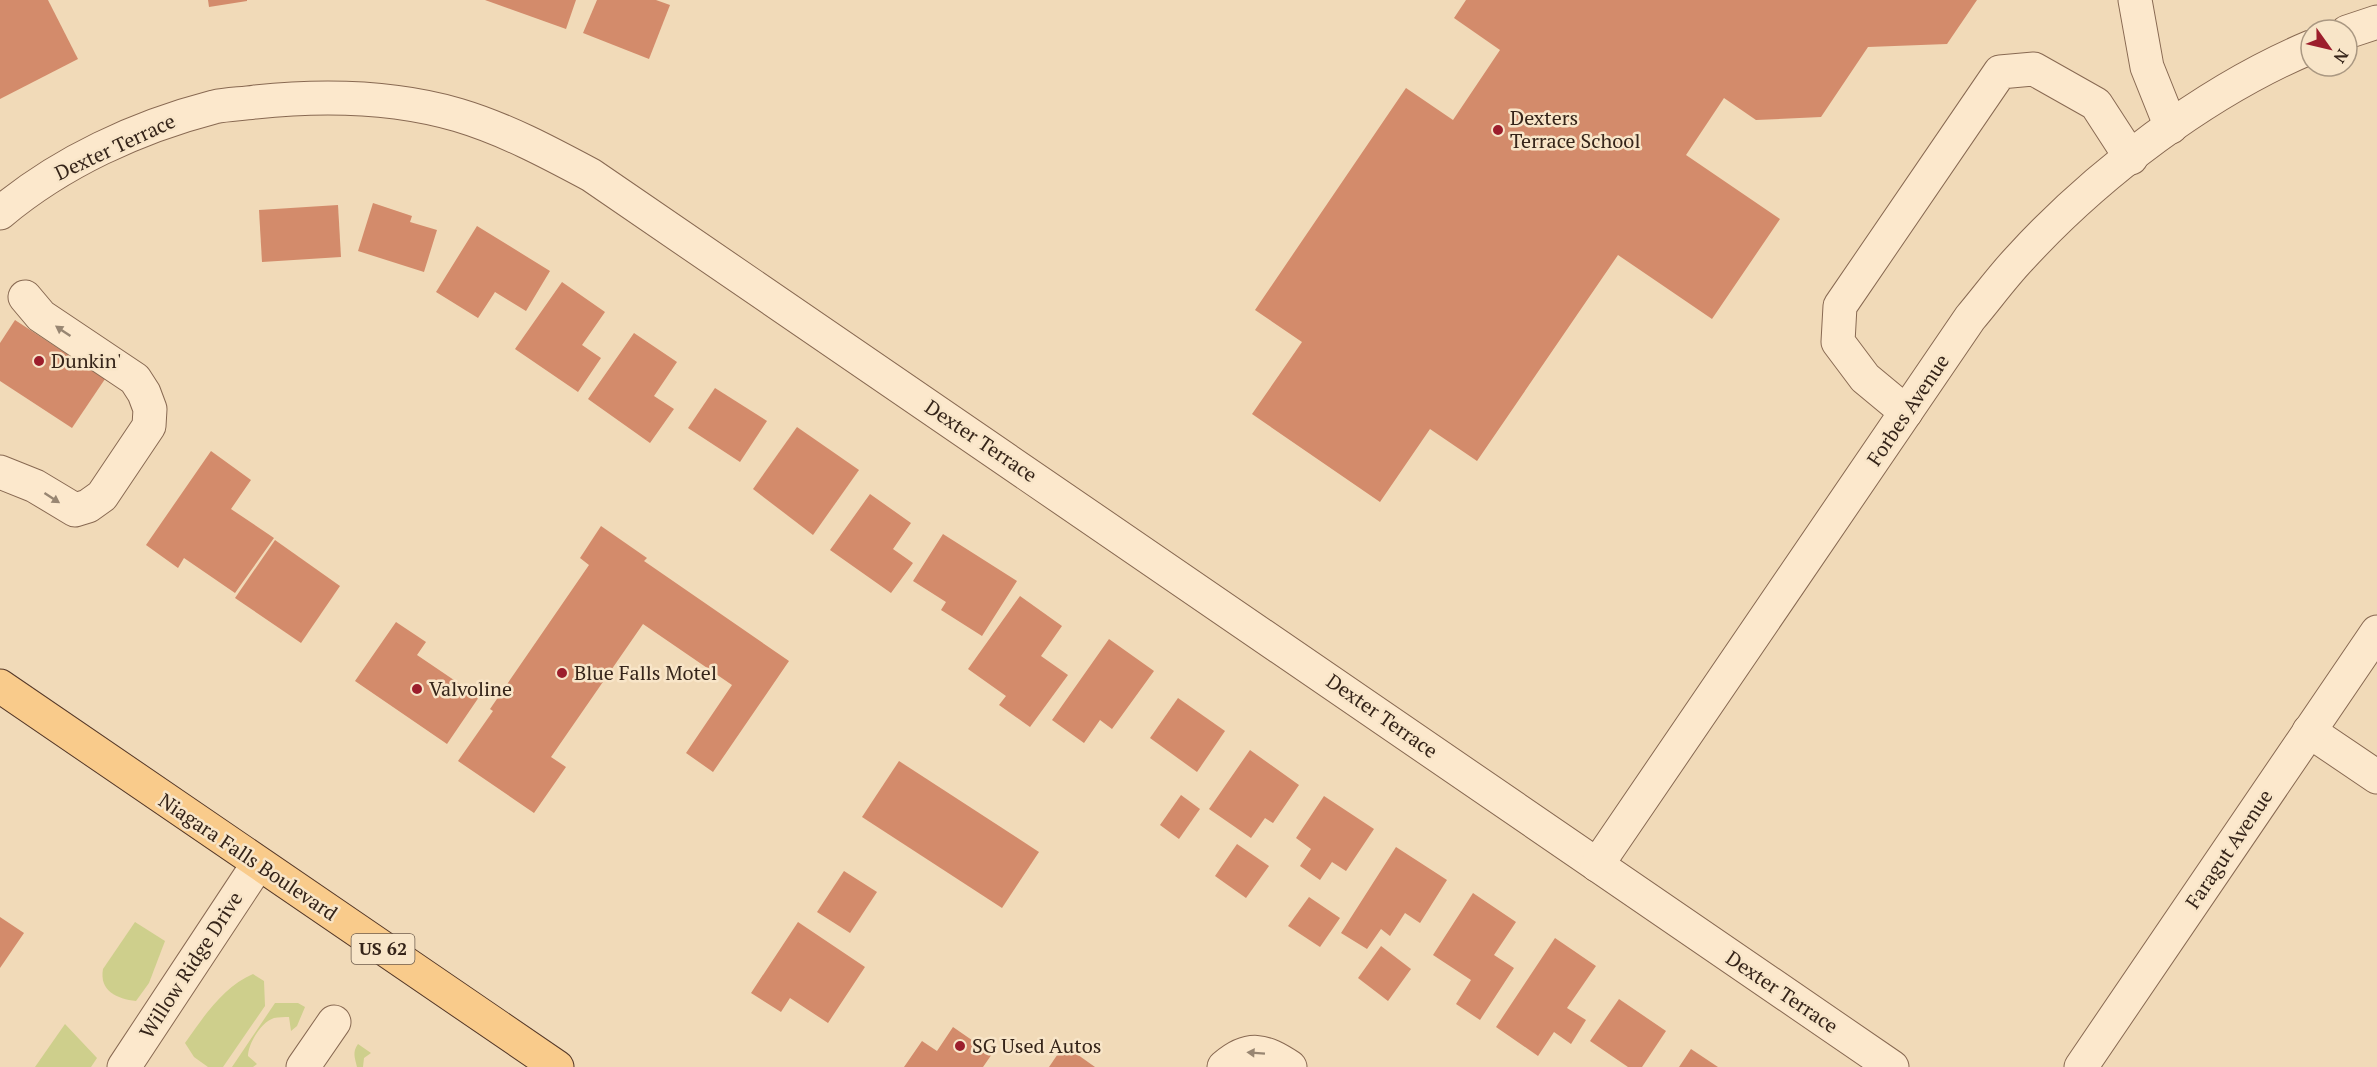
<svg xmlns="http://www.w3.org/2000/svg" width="2377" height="1067" viewBox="0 0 2377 1067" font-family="'PT Serif',serif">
	<rect width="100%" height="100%" fill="#f1dab8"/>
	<!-- green -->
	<g fill="#cecf8c">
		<path d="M135,922L165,941L149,983L136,1001C117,999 99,991 103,969Z"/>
		<path d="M253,974L264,981L265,1006L223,1067H208L194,1057L185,1043C204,1016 223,987 253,974Z"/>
		<path d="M275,1003H298L305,1007L297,1026L291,1031L289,1017C284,1017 279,1017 274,1018C261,1022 248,1044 248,1056L257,1064L253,1067H232Z"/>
		<polygon points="65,1024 97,1058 91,1067 35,1067"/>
		<path d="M358,1044L371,1053L364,1058L363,1067H357C355,1058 352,1052 358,1044Z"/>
	</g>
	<!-- building -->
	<g fill="#d38b6b">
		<polygon points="0,0 48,0 78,59 0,99"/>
		<polygon points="208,0 247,0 247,1 209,7"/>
		<polygon points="485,0 576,0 566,29"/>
		<polygon points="597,0 656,0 670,5 649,59 583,33"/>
		<polygon points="1466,0 1977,0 1947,44 1868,47 1821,117 1756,120 1724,98 1686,155 1780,219 1712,319 1618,255 1477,461 1430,429 1380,502 1252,414 1302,342 1255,310 1406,88 1453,120 1500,50 1454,18"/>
		<polygon points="373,203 412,216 410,222 437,230 424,272 358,251"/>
		<polygon points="338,205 341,257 262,262 259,210"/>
		<polygon points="477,226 550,271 526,311 495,292 478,318 436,292"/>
		<polygon points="562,282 605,312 582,345 601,358 578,392 515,349"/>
		<polygon points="15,320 105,379 72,428 0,381 0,343"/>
		<polygon points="634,333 677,362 654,396 674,409 650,443 588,399"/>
		<polygon points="715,388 767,421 740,462 688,428"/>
		<polygon points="797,427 859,470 813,535 753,489"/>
		<polygon points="211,451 251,480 231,509 274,538 235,593 184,558 178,568 146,545"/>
		<polygon points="870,494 911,523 893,549 913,563 891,593 830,550"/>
		<polygon points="601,526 647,558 644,561 789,661 713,772 686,753 732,685 643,624 551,757 566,767 534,813 458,761 493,711 490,709 589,565 580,558"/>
		<polygon points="943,534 1017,581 982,636 941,610 946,602 913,581"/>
		<polygon points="275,540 340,586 301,643 235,598"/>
		<polygon points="1020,596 1062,626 1041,656 1068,675 1030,727 999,705 1006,696 968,669"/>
		<polygon points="396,622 426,642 417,655 479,697 447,744 355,681"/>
		<polygon points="1109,639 1154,671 1112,729 1100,720 1084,743 1052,720"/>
		<polygon points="1178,698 1225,731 1197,772 1150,738"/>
		<polygon points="1250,750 1299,785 1273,823 1265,818 1251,838 1209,809"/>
		<polygon points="899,761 1039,852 1002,908 862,817"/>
		<polygon points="1181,795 1200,809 1179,839 1160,825"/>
		<polygon points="1324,796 1374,829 1346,871 1332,862 1320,880 1300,866 1311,849 1296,838"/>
		<polygon points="1237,844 1269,866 1246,898 1215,876"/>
		<polygon points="1396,847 1447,880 1420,923 1405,913 1390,936 1381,929 1367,949 1341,933"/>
		<polygon points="844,871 877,892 850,933 817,912"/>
		<polygon points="1473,893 1516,922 1494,955 1514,968 1480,1020 1456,1004 1471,980 1433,955"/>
		<polygon points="1309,897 1340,918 1320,947 1288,926"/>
		<polygon points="0,917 24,933 0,968"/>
		<polygon points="798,922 865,967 828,1023 790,998 781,1012 751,993"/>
		<polygon points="1555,938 1596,966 1567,1008 1586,1020 1571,1044 1554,1032 1538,1056 1496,1027"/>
		<polygon points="1381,946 1411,969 1388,1001 1358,978"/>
		<polygon points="1619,999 1666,1031 1642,1067 1628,1067 1590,1041"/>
		<polygon points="953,1027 992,1054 983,1067 904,1067 922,1041 937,1051"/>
		<polygon points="1064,1045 1095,1067 1049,1067"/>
		<polygon points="1691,1049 1718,1067 1679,1067"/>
	</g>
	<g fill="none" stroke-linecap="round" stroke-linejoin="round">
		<defs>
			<g id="minor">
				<polyline points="2135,0 2147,67 2171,127"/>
				<polyline points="2347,32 2377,22"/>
				<path d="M0,213C61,162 137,127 214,107C227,104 242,104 255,102C322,95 393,96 458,115C505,129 548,152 591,175L1892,1067"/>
				<polyline points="1906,412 1865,378 1838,342 1840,306 2000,72 2034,69 2096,104 2131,158"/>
				<polyline points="0,472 35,486 75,510 88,506 102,496 149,426 150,409 144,393 135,379 41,316 25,297"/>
				<polyline points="2309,731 2377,777"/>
				<path d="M1597,865L1970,318C1987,298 2002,277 2020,258C2097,174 2206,91 2311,47"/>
				<polyline points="124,1067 258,864"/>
				<polyline points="303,1067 334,1022"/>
				<path d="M1224,1067C1249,1045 1264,1050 1290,1067"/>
				<polyline points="2081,1067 2377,632"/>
			</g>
			<polyline id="major" points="0,686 557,1067"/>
		</defs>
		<!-- minor casing -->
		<use href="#minor" stroke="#886952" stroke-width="35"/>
		<!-- major casing -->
		<use href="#major" stroke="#553828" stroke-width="35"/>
		<!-- minor -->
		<use href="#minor" stroke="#fce8cc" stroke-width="33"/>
		<!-- major -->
		<use href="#major" stroke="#f9cb8b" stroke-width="33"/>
	</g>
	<!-- one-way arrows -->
	<defs><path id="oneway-solid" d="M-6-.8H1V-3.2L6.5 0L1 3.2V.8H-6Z" transform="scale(1.5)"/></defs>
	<g fill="#988672">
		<use href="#oneway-solid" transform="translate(63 331) rotate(-146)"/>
		<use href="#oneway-solid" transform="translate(52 498) rotate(33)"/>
		<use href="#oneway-solid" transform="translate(1256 1053) rotate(-176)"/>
	</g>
	<!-- markers -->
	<g fill="#9c1e2c" stroke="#f8e5c8" stroke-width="2">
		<circle cx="1498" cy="130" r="6"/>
		<circle cx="39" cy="361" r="6"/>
		<circle cx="562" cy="673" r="6"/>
		<circle cx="417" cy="689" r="6"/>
		<circle cx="960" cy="1046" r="6"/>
	</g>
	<g text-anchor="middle" stroke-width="5" stroke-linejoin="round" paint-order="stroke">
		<!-- shield labels -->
		<rect fill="#f8e5c8" stroke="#705e4e" stroke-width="1.5" x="351.5" y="934" width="63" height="30" rx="4.5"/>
		<g font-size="18" font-weight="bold" fill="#352419">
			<text x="383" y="955">US 62</text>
		</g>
		<!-- poi labels -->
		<g font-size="20" fill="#352419" stroke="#f8e5c8" text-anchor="start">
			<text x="1510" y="125">Dexters<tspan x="1510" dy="23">Terrace School</tspan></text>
			<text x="51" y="368">Dunkin'</text>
			<text x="574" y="680">Blue Falls Motel</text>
			<text x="429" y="696">Valvoline</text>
			<text x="972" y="1053">SG Used Autos</text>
		</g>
		<!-- street labels -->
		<g font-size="20" fill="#352419" stroke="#f8e5c8">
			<text transform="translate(115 147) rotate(-25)" y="7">Dexter Terrace</text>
			<text transform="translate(1908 410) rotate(-56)" y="7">Forbes Avenue</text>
			<text transform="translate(981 441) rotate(34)" y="7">Dexter Terrace</text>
			<text transform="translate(1382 716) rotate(35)" y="7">Dexter Terrace</text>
			<text transform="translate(2229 849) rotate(-56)" y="7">Faragut Avenue</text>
			<text transform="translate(248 857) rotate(34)" y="7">Niagara Falls Boulevard</text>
			<text transform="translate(191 965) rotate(-57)" y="7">Willow Ridge Drive</text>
			<text transform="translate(1782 992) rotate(34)" y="7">Dexter Terrace</text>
		</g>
	</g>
	<!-- north arrow -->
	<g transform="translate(2329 48) rotate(124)"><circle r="28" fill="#f8e5c8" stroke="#aa9882" stroke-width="1.5"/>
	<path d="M0-4.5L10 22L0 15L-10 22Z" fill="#9c1e2c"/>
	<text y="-9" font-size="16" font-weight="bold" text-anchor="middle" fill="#352419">N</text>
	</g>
</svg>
